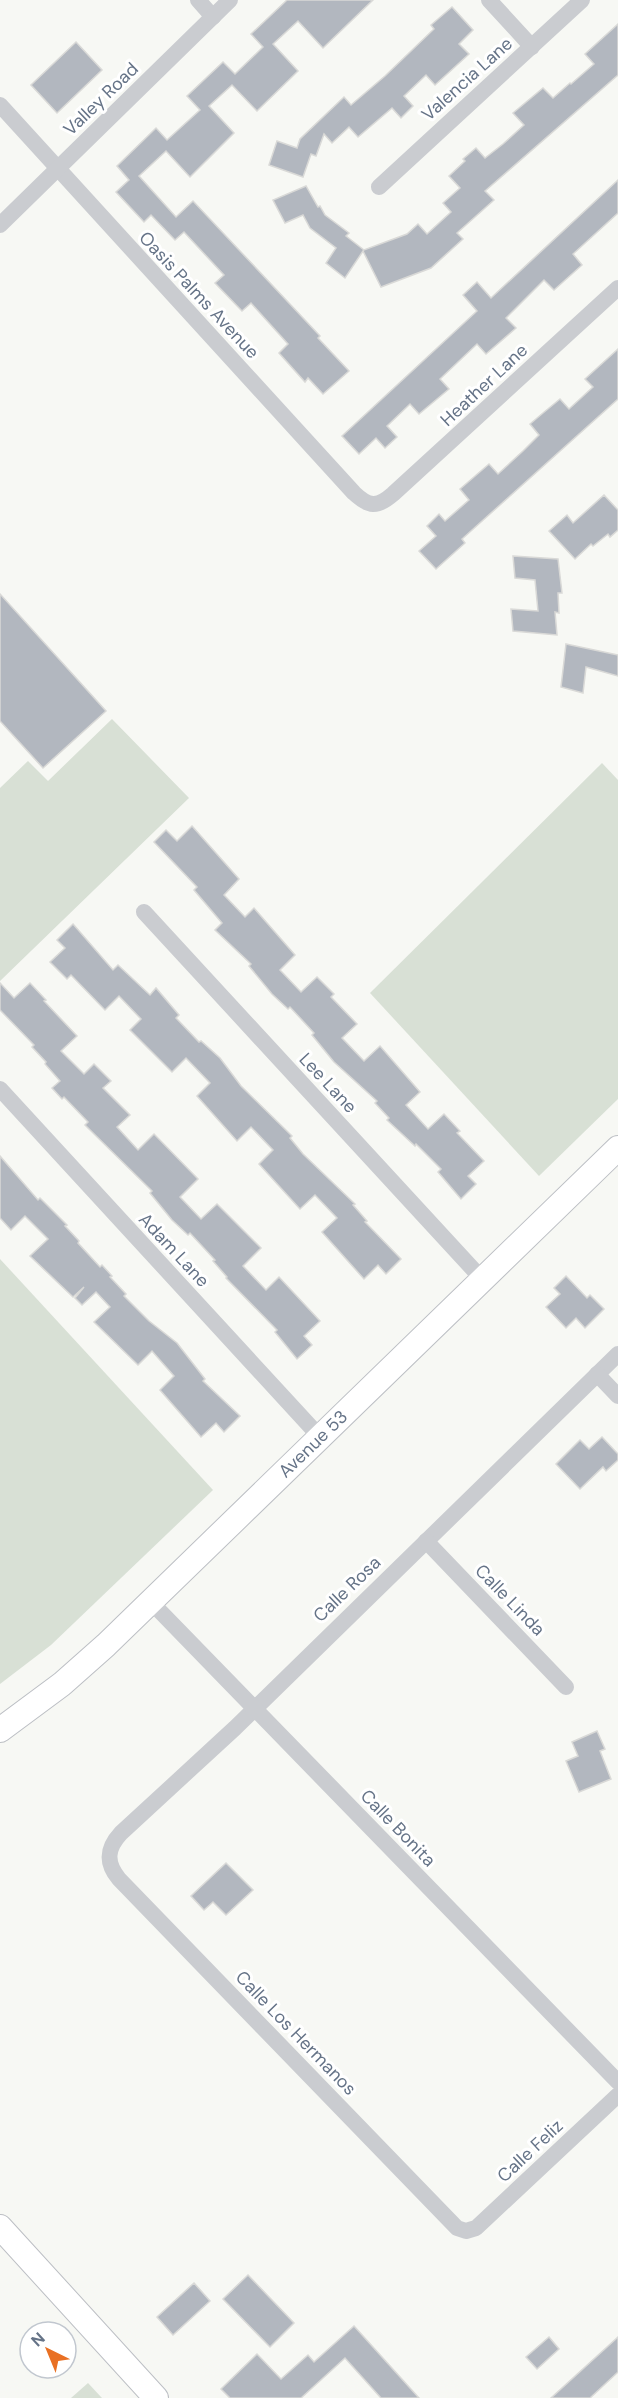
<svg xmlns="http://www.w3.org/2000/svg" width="618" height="2398" viewBox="0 0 618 2398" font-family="'DM Sans',sans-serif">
	<rect width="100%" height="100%" fill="#f7f8f4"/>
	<!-- green -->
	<g fill="#d8e0d5">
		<polygon points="112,719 189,798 0,981 0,788 28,761 48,781"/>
		<polygon points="602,763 618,780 618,1099 539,1176 370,993"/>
		<polygon points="0,1259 213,1490 51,1645 0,1684"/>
		<polygon points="88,2383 102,2398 71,2398"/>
	</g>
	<!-- building -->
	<g fill="#b2b7bf" stroke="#d9d9d7" stroke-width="1.5">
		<polygon points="287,0 373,0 323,48 298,21 273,44 298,71 257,111 232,85 209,106 234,133 190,177 166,151 139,176 176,217 193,201 320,336 318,338 349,371 323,394 308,378 305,382 279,353 288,344 251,303 242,311 215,283 224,275 184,232 175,240 151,215 144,222 116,192 129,180 117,166 156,128 167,140 200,110 187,96 223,62 235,74 263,47 251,34"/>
		<polygon points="452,7 473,30 459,44 469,54 435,85 426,75 404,96 413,106 401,118 392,108 358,137 349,127 332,143 324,134 316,156 311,154 303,177 269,165 277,141 297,148 300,139 344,97 351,105 385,76 434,29 431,25"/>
		<polygon points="618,24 618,75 485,191 494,200 457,233 463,239 431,268 381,287 363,251 345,278 326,263 336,248 310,228 303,215 285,223 273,200 306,186 318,207 320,206 325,215 349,233 346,236 364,250 407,234 418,224 427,234 451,212 443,203 460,188 449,176 465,161 463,159 476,148 485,158 503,144 524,125 513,113 543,88 553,98 570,83 571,84 594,64 585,54"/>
		<polygon points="76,42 102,70 57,113 31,85"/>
		<polygon points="618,180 618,213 573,254 582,265 554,290 544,280 506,318 516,328 486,354 477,344 440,379 449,389 419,414 410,404 387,426 397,437 385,448 376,438 359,454 342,436 477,311 463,295 477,282 491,298"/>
		<polygon points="618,349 618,399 462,539 465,543 436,569 419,551 436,536 427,526 439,514 445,521 469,500 460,489 489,464 498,474 523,451 539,435 530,424 543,413 560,399 569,409 593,387 585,379"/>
		<polygon points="604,495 618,510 618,530 610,537 608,534 593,546 591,544 575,559 549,531 567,515 573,523"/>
		<polygon points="513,556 558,559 562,593 558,593 559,613 555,612 557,635 513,631 511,609 538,611 535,580 515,578"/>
		<polygon points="0,594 106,711 43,768 0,721"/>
		<polygon points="566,644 618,655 618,676 586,667 583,693 561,687"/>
		<polygon points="192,826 239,879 224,895 245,917 254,908 295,955 280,970 301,992 317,977 334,994 331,997 357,1024 342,1038 364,1061 380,1046 420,1092 406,1105 428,1129 444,1114 460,1131 457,1133 484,1161 468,1176 476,1184 461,1199 438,1172 441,1169 416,1144 415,1146 387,1120 389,1118 375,1103 377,1101 334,1062 312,1035 314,1033 290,1007 288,1009 272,994 249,966 251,964 215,930 222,923 194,890 197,887 154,842 166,830 177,841"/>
		<polygon points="73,924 113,970 118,965 150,995 156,988 179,1015 176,1018 199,1042 201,1041 220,1058 241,1086 292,1136 290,1138 303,1154 355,1204 353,1205 367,1221 365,1222 401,1259 386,1274 378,1265 364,1279 322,1232 337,1218 315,1195 300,1209 259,1164 273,1150 251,1127 237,1141 197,1096 210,1083 186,1058 172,1072 130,1030 141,1019 119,996 105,1010 71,975 67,979 50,962 65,948 57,940"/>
		<polygon points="0,983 14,998 30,983 46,1000 44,1001 77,1036 61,1051 84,1074 94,1064 111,1081 103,1088 130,1115 117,1127 138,1150 154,1134 198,1179 180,1197 201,1219 217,1204 261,1248 243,1266 266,1290 279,1277 320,1321 304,1336 312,1345 297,1359 275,1332 277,1330 226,1278 227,1277 213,1261 215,1260 190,1233 188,1235 172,1220 150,1193 152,1191 85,1125 88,1122 64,1097 62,1099 52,1088 60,1081 45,1064 46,1062 32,1047 34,1045 0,1010"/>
		<polygon points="0,1156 38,1200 40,1198 67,1225 65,1226 79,1241 78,1243 100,1267 102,1265 112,1276 110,1277 126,1294 124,1296 149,1321 177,1343 205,1379 203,1381 240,1416 224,1432 216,1423 201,1437 160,1390 174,1376 152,1351 138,1365 94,1322 110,1307 96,1292 82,1305 75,1298 84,1287 73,1297 30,1256 48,1239 25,1216 11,1230 0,1218"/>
		<polygon points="566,1276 587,1298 590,1295 604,1309 585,1328 576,1318 566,1328 546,1307 560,1294 554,1288"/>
		<polygon points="602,1437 618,1454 618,1460 606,1471 603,1467 580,1489 556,1464 580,1440 589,1449"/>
		<polygon points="597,1731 605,1749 600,1751 611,1779 579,1792 566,1761 578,1756 572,1742"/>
		<polygon points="226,1863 253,1890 226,1915 213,1902 204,1910 191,1896"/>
		<polygon points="248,2275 294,2323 270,2347 223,2299"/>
		<polygon points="194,2283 210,2301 173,2335 157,2317"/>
		<polygon points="354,2326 419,2398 381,2398 345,2358 301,2398 230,2398 221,2389 257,2354 281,2379 308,2355 314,2362"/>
		<polygon points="549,2337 559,2349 537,2369 526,2357"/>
		<polygon points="618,2337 618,2372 590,2398 551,2398"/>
	</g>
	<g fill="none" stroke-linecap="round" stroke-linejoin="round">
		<defs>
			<g id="secondary">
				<polyline points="0,1730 62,1684 106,1645 618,1148"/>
				<polyline points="0,2227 156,2398"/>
			</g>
		</defs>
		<!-- secondary casing -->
		<use href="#secondary" stroke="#bcbfc4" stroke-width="26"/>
		<!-- street -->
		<g stroke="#caccd0" stroke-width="16">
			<polyline points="198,0 213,17"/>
			<polyline points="489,0 532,47"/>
			<path d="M0,105L354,493C369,507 377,508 393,494L618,288"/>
			<polyline points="379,187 582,0"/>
			<polyline points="0,225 230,0"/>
			<polyline points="144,912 483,1280"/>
			<polyline points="0,1089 320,1437"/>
			<path d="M618,1354L235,1728L121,1833C107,1848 105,1862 119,1879L457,2228L466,2231L476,2228L618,2095"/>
			<polyline points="597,1374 618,1396"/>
			<polyline points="426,1541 566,1687"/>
			<polyline points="151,1602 618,2082"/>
		</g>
		<!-- secondary -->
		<use href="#secondary" stroke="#fff" stroke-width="24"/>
	</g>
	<g text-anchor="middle" stroke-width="6" stroke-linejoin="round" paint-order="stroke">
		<!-- street labels -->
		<g font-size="18" fill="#657387" stroke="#fff">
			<text transform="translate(467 79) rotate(-42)" y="6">Valencia Lane</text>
			<text transform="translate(101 99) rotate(-44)" y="6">Valley Road</text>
			<text transform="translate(199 295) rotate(47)" y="6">Oasis Palms Avenue</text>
			<text transform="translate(484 385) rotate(-43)" y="6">Heather Lane</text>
			<text transform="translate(328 1083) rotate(47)" y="6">Lee Lane</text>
			<text transform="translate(174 1250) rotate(47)" y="6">Adam Lane</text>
			<text transform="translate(313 1444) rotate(-44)" y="6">Avenue 53</text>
			<text transform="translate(347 1589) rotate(-44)" y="6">Calle Rosa</text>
			<text transform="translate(510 1600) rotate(46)" y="6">Calle Linda</text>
			<text transform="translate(398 1828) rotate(46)" y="6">Calle Bonita</text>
			<text transform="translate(296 2033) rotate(46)" y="6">Calle Los Hermanos</text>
			<text transform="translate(530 2151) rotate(-43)" y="6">Calle Feliz</text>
		</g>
	</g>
	<!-- north arrow -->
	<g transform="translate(48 2350) rotate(317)"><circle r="28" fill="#ffffff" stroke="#c1c7cf" stroke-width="1.5"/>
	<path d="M0-4.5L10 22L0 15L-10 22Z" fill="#e97023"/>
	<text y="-9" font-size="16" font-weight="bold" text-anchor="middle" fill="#657387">N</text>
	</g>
</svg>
